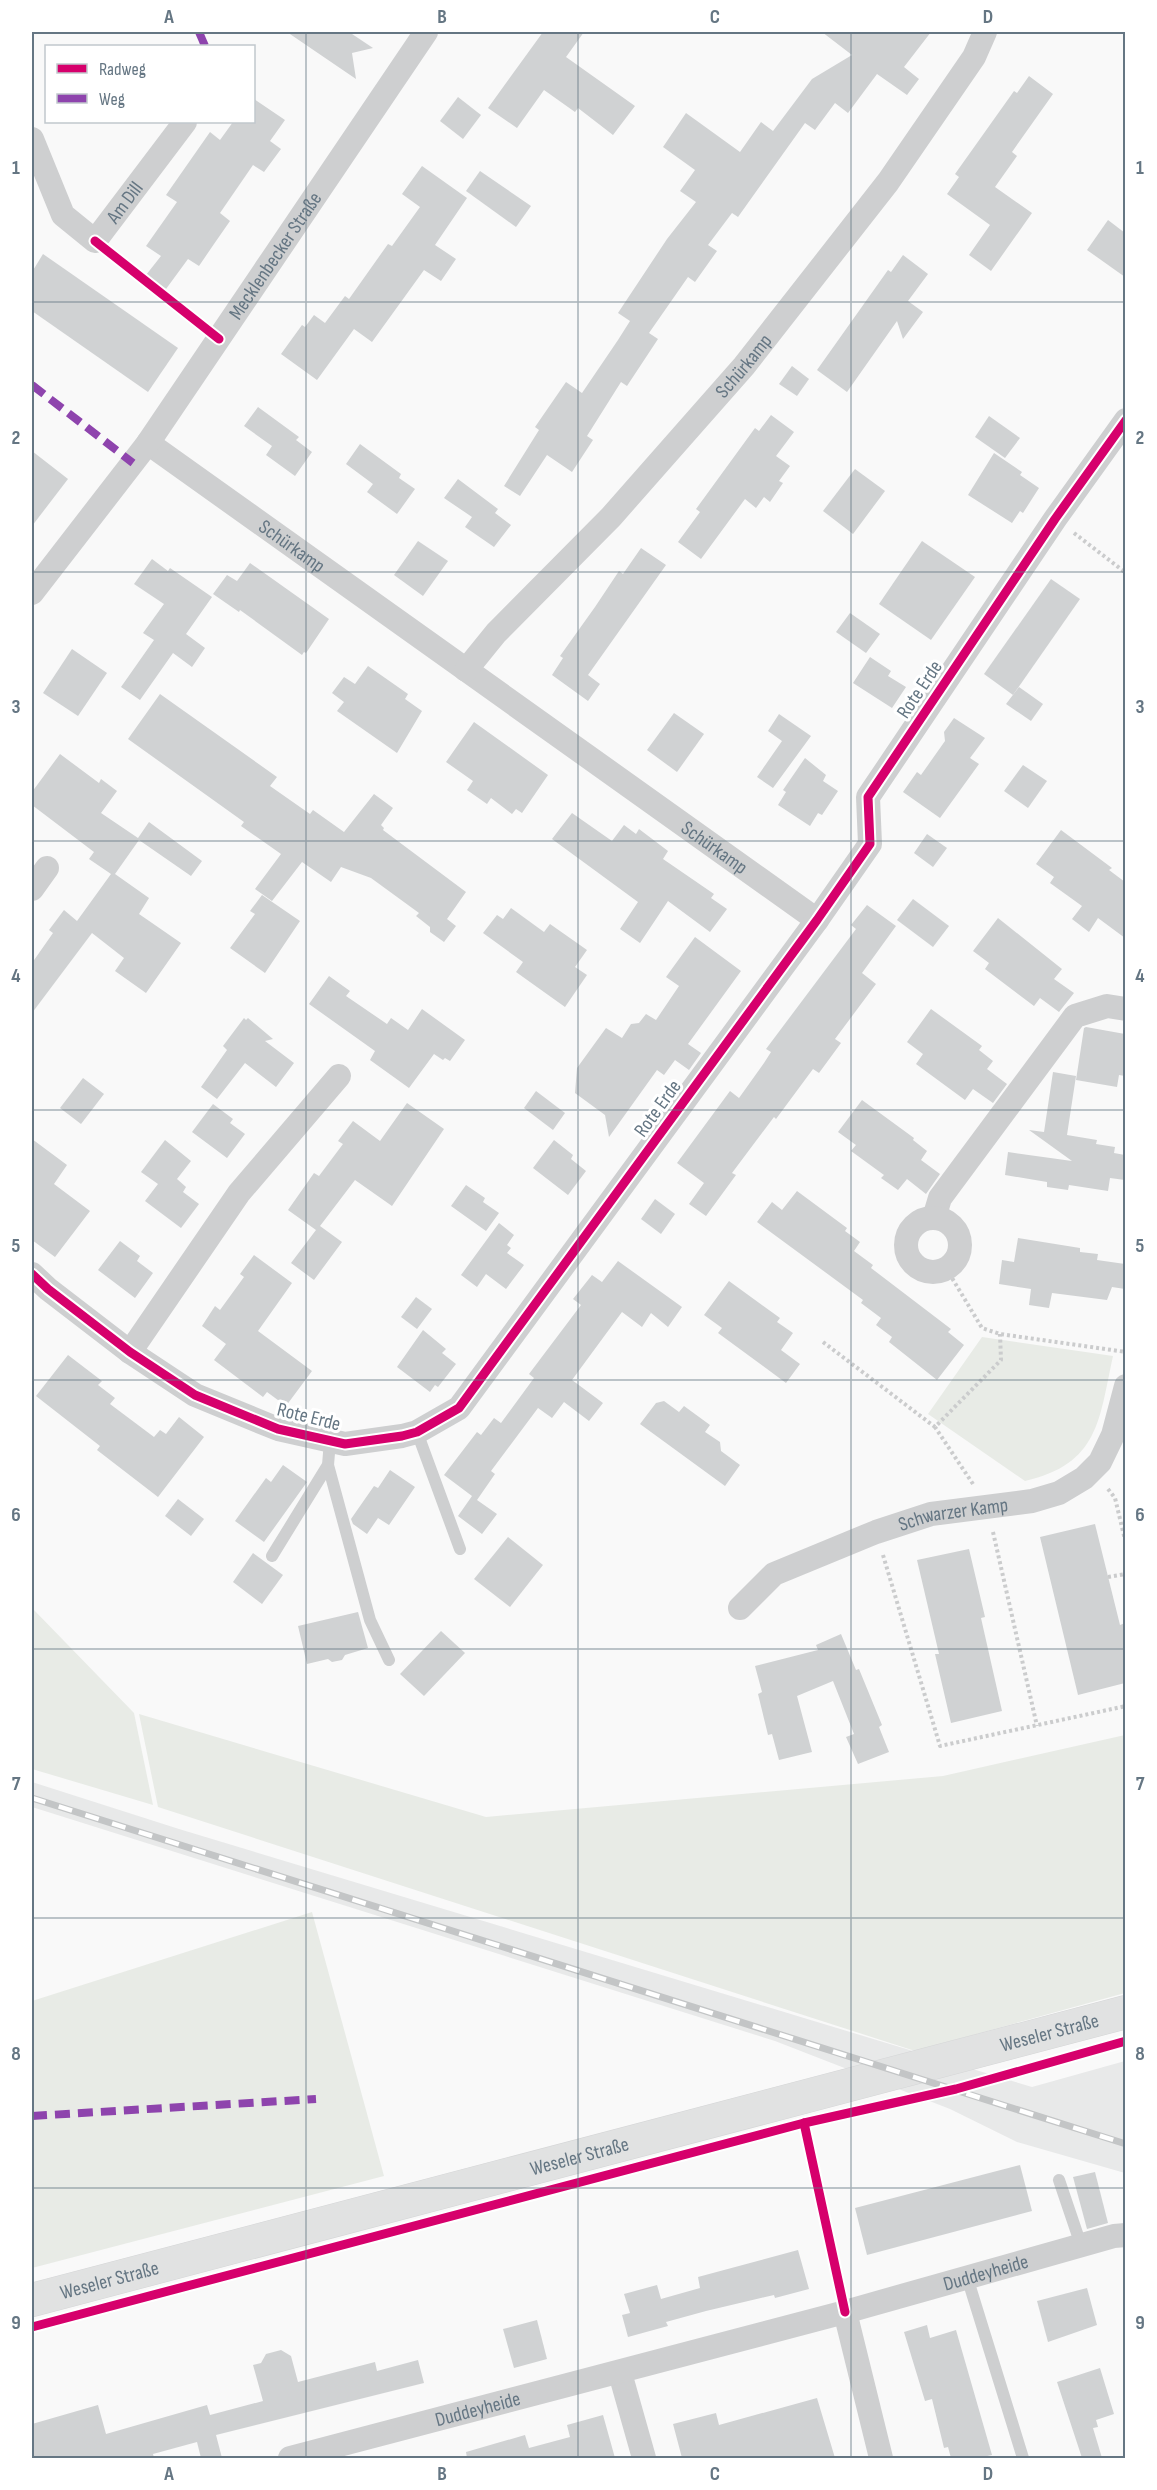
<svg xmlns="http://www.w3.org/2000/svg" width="1157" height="2490" viewBox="0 0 1157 2490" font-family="'Sofia Sans Condensed',sans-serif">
	<rect width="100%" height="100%" fill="#f9f9f9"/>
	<!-- built -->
	<polygon fill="#e8e9e9" points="32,1782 179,1829 1032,2087 1125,2061 1125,2173 1017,2142 950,2109 775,2041 32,1807"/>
	<!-- green -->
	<g fill="#e8ebe6">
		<path d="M982,1337L1113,1356C1099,1420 1099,1464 1025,1481L928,1414Z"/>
		<polygon points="32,1608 134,1713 153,1805 32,1769"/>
		<polygon points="139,1714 486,1817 943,1776 1125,1735 1125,1993 915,2051 158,1807"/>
		<polygon points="312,1912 384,2176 32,2268 32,2001"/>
	</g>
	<!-- building -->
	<g fill="#d0d2d3">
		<polygon points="287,32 349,32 373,48 352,53 356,79"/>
		<polygon points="543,32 584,32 566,57 635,106 613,135 578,108 575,112 544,90 517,128 488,108"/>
		<polygon points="822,32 931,32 904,67 919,79 907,95 877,74 848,113 835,103 815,130 805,123 738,217 732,213 708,245 717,251 695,282 688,277 649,333 658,339 627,386 621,382 587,436 593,440 572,472 547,455 520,496 504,486 539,430 535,427 566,382 582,393 618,340 630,321 618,313 667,239 696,202 680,191 695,170 663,147 686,113 740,152 761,122 773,131 812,79 852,55"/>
		<polygon points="1029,76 1053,94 1012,152 1017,156 995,187 1032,213 991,271 969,255 990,225 947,194 959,177 955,174 1014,91 1017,93"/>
		<polygon points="458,97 481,115 463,139 440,121"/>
		<polygon points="254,99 285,120 270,141 281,149 264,172 253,165 220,213 230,221 214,244 199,266 188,259 166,289 146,275 161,256 146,246 177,202 166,195 210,132 220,140 233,122 254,122"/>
		<polygon points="422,166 467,198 435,245 456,259 441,281 424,270 372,342 354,329 317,380 281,354 302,325 305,327 314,315 325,323 345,296 349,299 388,244 392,246 420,207 402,194"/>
		<polygon points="480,171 531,206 516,227 466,191"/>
		<polygon points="1108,220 1125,233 1125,277 1087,250"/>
		<polygon points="43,254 178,348 148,392 32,311 32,272"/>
		<polygon points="903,255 928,274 908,301 923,312 903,339 897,321 847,392 817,370 888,270 891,272"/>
		<polygon points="792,366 809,379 797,396 779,384"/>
		<polygon points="258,407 299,437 296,440 312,452 295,476 266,455 272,446 244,426"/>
		<polygon points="771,415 794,432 776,456 790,466 779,481 783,483 770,502 764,497 756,508 745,499 701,559 678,542 700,512 696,509 755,428 759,431"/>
		<polygon points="989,416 1020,438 1005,458 975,437"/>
		<polygon points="360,444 401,474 399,478 415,489 397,514 367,492 373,484 346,464"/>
		<polygon points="32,451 68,479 32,526"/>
		<polygon points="994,453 1022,472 1020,475 1039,488 1023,513 1020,511 1012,523 968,495"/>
		<polygon points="855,469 885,491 853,534 823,511"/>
		<polygon points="458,479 498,509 495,513 511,525 494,547 465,527 472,517 444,498"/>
		<polygon points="418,541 448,561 423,596 394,575"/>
		<polygon points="922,541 975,577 931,640 879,604"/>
		<polygon points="641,548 666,565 588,675 600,684 588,701 552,675 563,658 560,656 595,607 619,571 623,574"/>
		<polygon points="152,559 168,571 170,568 212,597 186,634 205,648 192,667 173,653 140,700 121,687 154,640 143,633 164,604 134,584"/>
		<polygon points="250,563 329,619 306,653 304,652 302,655 240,610 239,612 213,594 227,575 237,581"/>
		<polygon points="1051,579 1080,599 1013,695 984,674"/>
		<polygon points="850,613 880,634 866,653 836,632"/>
		<polygon points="72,649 107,673 78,716 43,693"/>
		<polygon points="870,657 891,671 888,676 906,687 892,708 853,683"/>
		<polygon points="368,666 408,694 405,699 422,711 397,753 337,711 344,702 332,693 344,677 355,684"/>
		<polygon points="1019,687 1043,704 1031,721 1006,704"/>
		<polygon points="160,694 277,777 270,786 310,814 313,810 344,832 374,794 393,808 381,825 384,828 383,830 466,892 447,919 456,926 444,942 430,932 430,927 416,916 419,913 371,878 341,867 331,882 302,862 272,901 255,889 281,854 241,826 244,822 128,739"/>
		<polygon points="674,713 704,734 677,772 647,750"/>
		<polygon points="779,714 811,736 773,788 757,777 782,741 768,731"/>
		<polygon points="954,718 985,738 970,758 979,764 940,818 903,792 917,772 921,775 945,741 944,732"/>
		<polygon points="474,722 548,775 522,813 516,809 512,814 491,798 487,804 467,790 473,781 446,762"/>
		<polygon points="60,754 99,783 101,779 117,791 101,813 138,838 149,822 202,861 191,876 139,840 115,874 149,898 139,914 181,943 146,993 115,971 124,958 92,933 32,1013 32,963 53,933 49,930 64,910 77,921 111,874 89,859 94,852 32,805 32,792"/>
		<polygon points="805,758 826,775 823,781 838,791 822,815 818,813 810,826 778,805 786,792 783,790"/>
		<polygon points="1023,765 1047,781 1028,808 1004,791"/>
		<polygon points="572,813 612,841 624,825 636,834 639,829 668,851 663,859 714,894 711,898 727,909 710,932 668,901 640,943 620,929 638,902 552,839"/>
		<polygon points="1061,830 1112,868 1109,870 1125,882 1125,938 1098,918 1089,932 1072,919 1082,906 1050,883 1054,877 1036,864"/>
		<polygon points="927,834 947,848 933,867 914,853"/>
		<polygon points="262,895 300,921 265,973 230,948 255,914 250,911"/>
		<polygon points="913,899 949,926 933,947 897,920"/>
		<polygon points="867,905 896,926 862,973 876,984 835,1039 841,1043 819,1073 813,1069 776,1119 774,1117 732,1173 736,1175 706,1216 689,1204 704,1183 677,1163 730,1091 739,1098 764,1063 771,1052 766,1049 856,929 851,925"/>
		<polygon points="511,908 544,932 550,924 587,950 575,967 587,975 565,1007 516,972 523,962 483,933 497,915 503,919"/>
		<polygon points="998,918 1062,969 1054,979 1074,993 1059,1012 1040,998 1034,1006 985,969 989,963 973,951"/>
		<polygon points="695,937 741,971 688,1044 701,1053 689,1070 675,1060 664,1075 657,1070 609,1137 605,1115 575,1093 577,1068 606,1028 622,1038 631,1024 639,1023 646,1014 656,1020 679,986 666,977"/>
		<polygon points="329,976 350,991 346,996 387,1024 391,1018 408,1030 422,1009 465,1040 450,1061 445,1058 443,1060 434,1054 409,1088 370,1060 375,1051 309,1004"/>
		<polygon points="931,1009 982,1046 979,1050 993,1061 987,1069 1007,1084 993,1103 973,1089 965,1100 916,1064 923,1054 907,1042"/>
		<polygon points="244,1018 246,1020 248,1018 273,1039 265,1041 294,1063 276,1087 245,1063 217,1099 201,1087 227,1050 223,1046"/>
		<polygon points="1086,1027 1125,1034 1125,1076 1119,1075 1117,1087 1076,1080 1084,1028"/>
		<polygon points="1053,1072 1076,1076 1067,1135 1097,1140 1096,1144 1115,1147 1114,1153 1125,1155 1125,1180 1110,1178 1108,1191 1069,1185 1068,1190 1047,1187 1047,1182 1005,1175 1008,1152 1072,1161 1029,1130 1044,1132"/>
		<polygon points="83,1078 104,1094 81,1124 60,1108"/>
		<polygon points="536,1091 565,1113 553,1130 524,1108"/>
		<polygon points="862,1100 914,1138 913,1140 927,1151 921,1160 940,1174 926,1194 907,1179 898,1190 881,1178 884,1175 851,1151 856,1145 838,1132"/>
		<polygon points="407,1103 444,1129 392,1206 355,1180 320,1226 342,1242 314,1280 291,1263 316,1230 288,1210 314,1173 319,1176 343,1144 338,1141 353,1121 380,1141"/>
		<polygon points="213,1104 233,1119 230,1123 245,1134 227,1158 192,1132"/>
		<polygon points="32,1139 67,1165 54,1184 90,1211 55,1257 32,1240"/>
		<polygon points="165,1140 191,1161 177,1179 186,1187 183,1192 199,1204 181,1228 145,1201 158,1184 141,1172"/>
		<polygon points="554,1140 573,1155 571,1159 586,1171 568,1195 533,1168"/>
		<polygon points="466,1185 485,1198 483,1202 499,1213 486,1231 451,1206"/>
		<polygon points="797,1191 847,1228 845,1231 860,1242 854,1251 873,1265 871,1268 951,1329 948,1332 964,1345 937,1380 889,1342 892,1337 876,1325 881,1318 861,1303 863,1300 757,1222 772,1202 782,1210"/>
		<polygon points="655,1199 675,1214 661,1234 641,1219"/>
		<polygon points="499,1223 514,1235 507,1245 511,1248 507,1253 524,1265 506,1289 486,1274 477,1287 461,1275"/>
		<polygon points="1018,1238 1080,1248 1080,1252 1098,1254 1097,1260 1125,1264 1125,1289 1112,1287 1107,1300 1052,1293 1049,1308 1029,1305 1031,1289 999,1284 1002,1260 1014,1262"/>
		<polygon points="120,1241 140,1256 137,1261 153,1273 135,1298 98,1270"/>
		<polygon points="254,1255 292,1283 258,1331 312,1371 286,1406 267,1392 263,1397 214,1360 226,1344 202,1326 215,1306 220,1310 244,1277 240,1274"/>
		<polygon points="618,1261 682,1307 668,1327 651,1313 642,1327 622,1312 572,1380 603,1403 589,1421 564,1402 552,1418 538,1408 491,1471 495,1474 477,1500 497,1514 482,1534 458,1516 472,1496 444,1475 477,1432 481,1435 494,1418 501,1423 534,1378 529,1374 581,1305 573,1299 592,1275 602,1282"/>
		<polygon points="729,1281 780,1318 777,1322 793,1333 781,1350 800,1364 786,1383 718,1333 722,1328 704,1315"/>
		<polygon points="416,1297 432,1309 417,1329 401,1317"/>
		<polygon points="423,1330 446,1349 442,1353 456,1364 438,1387 435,1385 430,1392 397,1367"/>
		<polygon points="68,1355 102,1381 98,1385 115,1398 110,1404 154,1437 160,1430 166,1434 179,1417 204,1437 158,1497 97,1450 100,1446 36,1396"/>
		<polygon points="664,1401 679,1412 684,1406 710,1425 705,1432 720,1442 721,1451 740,1465 725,1486 640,1424 656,1403"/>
		<polygon points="283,1465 307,1482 264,1542 235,1521 266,1478 271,1482"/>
		<polygon points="390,1470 415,1487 389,1525 378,1518 367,1534 353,1524 351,1519 374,1486 378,1488"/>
		<polygon points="178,1499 204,1519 191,1536 165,1516"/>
		<polygon points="1095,1524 1120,1625 1125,1623 1125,1683 1078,1695 1040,1537"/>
		<polygon points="508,1537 543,1565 510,1607 474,1579"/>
		<polygon points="969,1549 985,1617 981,1618 1002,1711 951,1723 935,1654 939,1654 917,1560"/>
		<polygon points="253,1553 283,1575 262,1604 233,1582"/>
		<polygon points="358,1612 368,1648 345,1655 342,1660 332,1662 328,1659 307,1664 298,1626"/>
		<polygon points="441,1631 465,1653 424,1696 400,1674"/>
		<polygon points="841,1634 856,1670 859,1669 882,1725 879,1727 889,1752 858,1764 846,1737 854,1734 833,1681 797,1696 812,1752 779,1760 772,1734 768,1735 758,1694 762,1692 755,1666 818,1650 816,1645"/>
		<polygon points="1020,2165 1032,2211 867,2255 855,2208"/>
		<polygon points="1095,2172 1108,2223 1087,2229 1073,2177"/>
		<polygon points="798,2250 809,2289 775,2298 774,2295 706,2311 666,2322 668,2326 628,2337 622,2315 630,2313 624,2294 657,2285 661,2299 700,2288 698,2277"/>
		<polygon points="1087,2288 1097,2325 1048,2342 1037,2301"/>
		<polygon points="537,2320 547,2359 514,2368 503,2329"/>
		<polygon points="927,2325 930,2338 956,2330 992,2455 978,2458 951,2458 948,2447 944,2448 932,2399 925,2401 904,2332"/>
		<polygon points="281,2350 291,2356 298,2382 375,2362 377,2371 418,2360 424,2383 216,2435 222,2458 201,2458 197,2442 153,2454 154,2458 32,2458 32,2424 98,2405 106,2434 207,2405 210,2415 263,2401 253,2365 261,2363 266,2354"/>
		<polygon points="1100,2368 1114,2414 1096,2420 1098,2427 1093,2428 1102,2458 1082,2458 1057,2382"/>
		<polygon points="817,2398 835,2458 682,2458 673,2424 716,2413 719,2425"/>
		<polygon points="603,2415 615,2458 467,2458 466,2452 525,2435 529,2448 570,2437 567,2425"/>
	</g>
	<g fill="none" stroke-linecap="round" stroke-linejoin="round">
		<defs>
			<g id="secondary">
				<path id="s7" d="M32,2300L1126,2012"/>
			</g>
		</defs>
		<!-- secondary casing -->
		<use href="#secondary" stroke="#d5d6d7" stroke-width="34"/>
		<!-- path -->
		<g stroke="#cbcccd" stroke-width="4" stroke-dasharray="3 3" stroke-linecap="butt">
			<polyline points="1074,533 1126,573"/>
			<polyline points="946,1268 982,1328 1000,1334 1126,1352"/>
			<polyline points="823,1342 935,1427"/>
			<polyline points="973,1484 935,1427 1001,1360 1000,1334"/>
			<polyline points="1108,1489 1115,1498 1126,1544"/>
			<polyline points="993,1532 1037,1726"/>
			<polyline points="883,1555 940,1746 1126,1706"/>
			<polyline points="1108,1577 1126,1574"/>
		</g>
		<!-- lane -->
		<g stroke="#cecfd0" stroke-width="12">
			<polyline points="417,1432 460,1549"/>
			<polyline points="328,1465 370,1620 389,1660"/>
			<polyline points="272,1556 328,1465 330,1441"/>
			<polyline points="1059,2180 1081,2245"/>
			<polyline points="967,2277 1023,2458"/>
		</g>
		<!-- street -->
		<g stroke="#cecfd0" stroke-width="24">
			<path id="s1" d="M32,139L63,215L95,241L185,122"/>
			<path id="s2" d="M148,443L817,920"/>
			<path id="s3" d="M32,593L148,443L426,32"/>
			<path id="s4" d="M466,670L496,633L611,517L744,366L888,182L974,57L985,32"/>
			<polyline points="32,889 47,868"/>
			<polyline points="934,1218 940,1198 1075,1016 1107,1006 1126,1009"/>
			<circle cx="933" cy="1245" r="27"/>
			<polyline points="32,1274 48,1289 130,1352 195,1395 278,1429 345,1444 402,1436 417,1432 459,1408 817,920 870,844 868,797 1055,519 1126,420"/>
			<polyline points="130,1352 239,1193 339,1076"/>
			<path id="s5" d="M740,1608L774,1574L876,1532L931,1514L1032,1501L1059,1493L1084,1478L1100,1462L1113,1435L1126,1386"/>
			<polyline points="845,2312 881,2458"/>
			<polyline points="620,2373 644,2458"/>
			<path id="s6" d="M290,2458L845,2312L1114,2236L1126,2235"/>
		</g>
		<!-- secondary -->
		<use href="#secondary" stroke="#e1e2e2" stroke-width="33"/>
		<defs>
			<polyline id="rail" points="32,1798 1126,2144"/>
		</defs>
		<!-- rail casing -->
		<use href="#rail" stroke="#c3c5c6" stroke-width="7"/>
		<!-- rail -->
		<use href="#rail" stroke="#fff" stroke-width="4.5" stroke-dasharray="14" stroke-linecap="butt"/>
		<!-- quiet -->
		<g stroke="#8e44ad" stroke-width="8" stroke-dasharray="15 8" stroke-linecap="butt">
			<polyline points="199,32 205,46"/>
			<polyline points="32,385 133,463"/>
			<polyline points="32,2116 316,2099"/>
		</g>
		<defs>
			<g id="cycleway">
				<polyline points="95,241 219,339"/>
				<polyline points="32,1274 48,1289 130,1352 195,1395 278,1429 345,1444 402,1436 417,1432 459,1408 817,920 870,844 868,797 1055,519 1126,420"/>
				<polyline points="804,2123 845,2312"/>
				<polyline points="32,2327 804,2123 956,2089 1126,2041"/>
			</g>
		</defs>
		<!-- cycleway casing -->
		<use href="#cycleway" stroke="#fff" stroke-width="13"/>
		<!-- cycleway -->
		<use href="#cycleway" stroke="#d6006c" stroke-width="9"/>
	</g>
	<!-- grid -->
	<path fill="none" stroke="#657683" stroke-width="1.5" stroke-opacity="0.55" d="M306,32V2458M578,32V2458M851,32V2458M32,302H1126M32,572H1126M32,841H1126M32,1110H1126M32,1380H1126M32,1649H1126M32,1918H1126M32,2188H1126"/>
	<g text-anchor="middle" stroke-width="6" stroke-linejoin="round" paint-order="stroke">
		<!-- street labels -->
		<g font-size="20" fill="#657683" stroke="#fff">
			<text dy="7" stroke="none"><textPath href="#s1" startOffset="172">Am Dill</textPath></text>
			<text dy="7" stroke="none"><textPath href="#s3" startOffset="416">Mecklenbecker Straße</textPath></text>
			<text dy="7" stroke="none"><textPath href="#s4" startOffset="412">Schürkamp</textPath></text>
			<text dy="7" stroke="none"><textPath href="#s2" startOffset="177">Schürkamp</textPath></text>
			<text transform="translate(919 689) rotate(-56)" y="7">Rote Erde</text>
			<text dy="7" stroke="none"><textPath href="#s2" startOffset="696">Schürkamp</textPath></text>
			<text transform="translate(657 1108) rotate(-54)" y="7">Rote Erde</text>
			<text transform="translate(309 1416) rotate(14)" y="7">Rote Erde</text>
			<text dy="7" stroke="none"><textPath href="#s5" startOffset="238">Schwarzer Kamp</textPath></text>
			<text dy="7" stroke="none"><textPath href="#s7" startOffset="1052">Weseler Straße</textPath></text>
			<text dy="7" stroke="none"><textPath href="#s7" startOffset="566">Weseler Straße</textPath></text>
			<text dy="7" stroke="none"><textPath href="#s6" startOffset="720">Duddeyheide</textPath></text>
			<text dy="7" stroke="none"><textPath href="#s7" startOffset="80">Weseler Straße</textPath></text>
			<text dy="7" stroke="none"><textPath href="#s6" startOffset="194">Duddeyheide</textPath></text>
		</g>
	</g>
	<!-- border -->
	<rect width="1157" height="2490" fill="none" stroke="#ffffff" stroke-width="66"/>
	<!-- legend -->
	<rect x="45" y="45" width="210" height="78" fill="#ffffff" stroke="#c1c8cd" stroke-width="1.5"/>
	<rect x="57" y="64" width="30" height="9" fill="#d6006c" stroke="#c1c8cd" stroke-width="1.5"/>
	<text x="99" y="75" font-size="18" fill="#657683">Radweg</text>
	<rect x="57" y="94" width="30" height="9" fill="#8e44ad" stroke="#c1c8cd" stroke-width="1.5"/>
	<text x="99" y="105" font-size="18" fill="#657683">Weg</text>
	<rect x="33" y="33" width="1091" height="2424" fill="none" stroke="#657683" stroke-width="2"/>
	<g font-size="20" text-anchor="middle" font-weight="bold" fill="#657683">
		<text x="169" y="23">A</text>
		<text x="442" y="23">B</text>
		<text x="715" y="23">C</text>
		<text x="988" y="23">D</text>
		<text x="16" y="174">1</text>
		<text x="1140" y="174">1</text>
		<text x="16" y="444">2</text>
		<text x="1140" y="444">2</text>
		<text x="16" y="713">3</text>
		<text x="1140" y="713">3</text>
		<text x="16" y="982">4</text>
		<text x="1140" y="982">4</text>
		<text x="16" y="1252">5</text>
		<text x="1140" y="1252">5</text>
		<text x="16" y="1521">6</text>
		<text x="1140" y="1521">6</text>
		<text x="16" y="1790">7</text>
		<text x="1140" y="1790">7</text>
		<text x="16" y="2060">8</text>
		<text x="1140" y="2060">8</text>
		<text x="16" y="2329">9</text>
		<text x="1140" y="2329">9</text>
		<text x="169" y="2480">A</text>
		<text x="442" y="2480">B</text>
		<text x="715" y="2480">C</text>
		<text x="988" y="2480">D</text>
	</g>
</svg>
